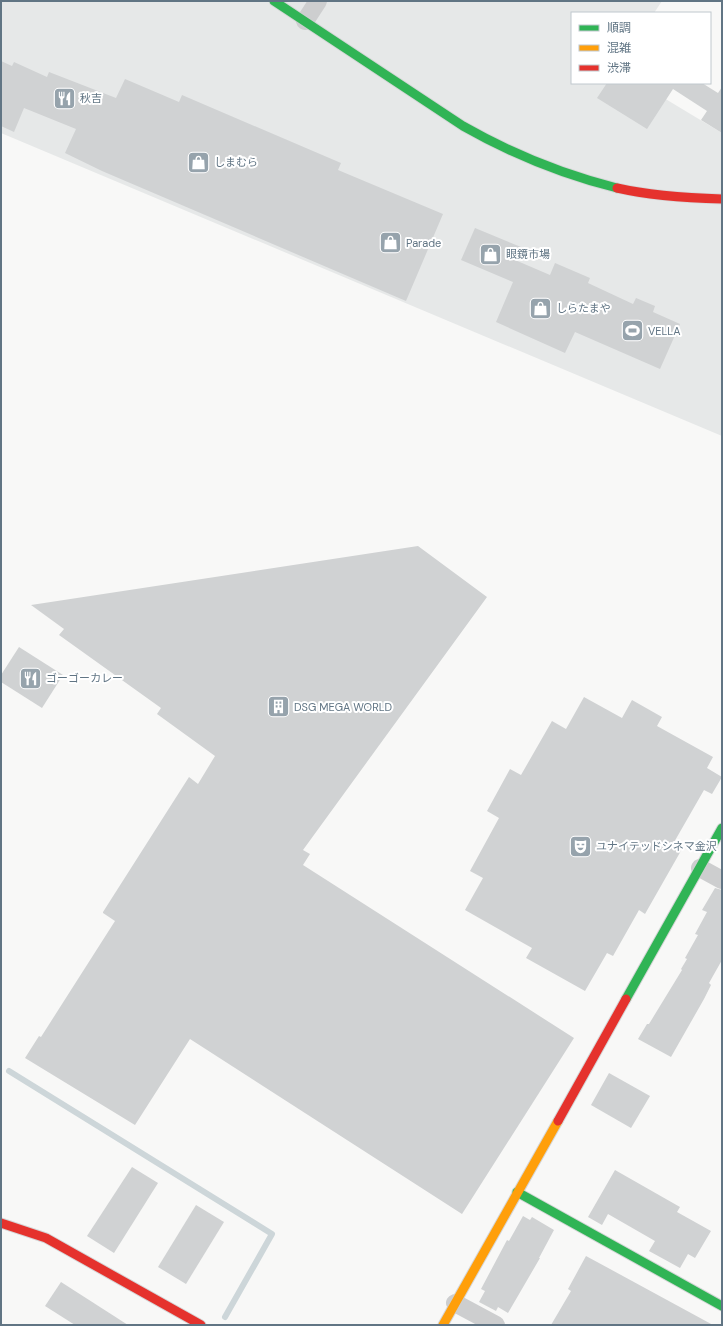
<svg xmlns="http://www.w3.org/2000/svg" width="723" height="1326" viewBox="0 0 723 1326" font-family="'DM Sans','Noto Sans JP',sans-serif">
	<rect width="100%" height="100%" fill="#f8f8f7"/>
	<!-- built -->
	<polygon fill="#e6e8e8" points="1,1 662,1 654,13 572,13 572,83 639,83 722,133 722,436 1,133"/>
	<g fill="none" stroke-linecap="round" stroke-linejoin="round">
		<!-- stream -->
		<polyline stroke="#cdd6d9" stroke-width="6" points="9,1071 272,1234 225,1317"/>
	</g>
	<!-- building -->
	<g fill="#d0d2d3">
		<polygon points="1,61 12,66 14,62 47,77 49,72 116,98 125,79 179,102 182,95 341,163 338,170 443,214 406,301 102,171 65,153 76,129 24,108 14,132 1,126"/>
		<polygon points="607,83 702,83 718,93 722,87 722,133 701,120 707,111 673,89 647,129 597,98"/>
		<polygon points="475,228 521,247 515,260 550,275 555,263 590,278 588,283 633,304 636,298 655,306 653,312 680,324 660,369 575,332 565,353 496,322 513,282 461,260"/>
		<polygon points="418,546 487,597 303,850 310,854 303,865 574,1038 462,1214 190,1039 135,1125 25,1058 39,1036 41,1037 115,921 103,913 103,912 189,777 198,784 215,756 157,714 161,708 59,635 64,629 31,605"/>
		<polygon points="19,647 63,675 42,708 1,682 1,675"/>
		<polygon points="584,697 622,718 632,700 662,717 657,726 713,757 707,768 722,777 712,794 704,790 673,844 682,849 645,914 639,910 613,956 607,953 585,991 526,958 532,948 465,910 483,878 470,871 499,818 487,811 510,769 521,775 552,721 566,729"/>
		<polygon points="715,888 722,890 722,960 709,983 711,985 704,999 671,1057 638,1039 647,1024 649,1024 682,970 681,969 687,959 685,958 698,935 695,934 707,912 702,910"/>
		<polygon points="609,1073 650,1096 631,1128 591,1105"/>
		<polygon points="132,1167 158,1183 114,1253 87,1236"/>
		<polygon points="615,1170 680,1207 677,1212 711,1231 695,1258 688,1254 680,1268 649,1251 655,1241 608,1214 602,1225 588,1217"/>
		<polygon points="196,1205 224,1222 186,1284 158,1267"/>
		<polygon points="523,1216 530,1220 532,1217 554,1230 539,1258 540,1258 508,1313 498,1307 496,1311 479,1302 485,1291 481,1289 507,1240 509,1241"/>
		<polygon points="586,1256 610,1269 713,1325 551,1325 571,1291 568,1289"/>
		<polygon points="61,1282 128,1325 75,1325 45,1306"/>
	</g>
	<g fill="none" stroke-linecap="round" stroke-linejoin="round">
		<defs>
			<g id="fast">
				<path d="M274,1L463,126C514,155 561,174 617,188"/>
				<polyline points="626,999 722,828"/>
				<polyline points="517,1192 722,1306"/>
			</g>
			<polyline id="slow" points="443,1325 558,1121"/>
			<g id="jam">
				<path d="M617,188C652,196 687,198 722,199"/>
				<polyline points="558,1121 626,999"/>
				<polyline points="1,1223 46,1238 201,1325"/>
			</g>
		</defs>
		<!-- fast casing -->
		<use href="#fast" stroke="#d5d6d7" stroke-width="11"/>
		<!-- slow casing -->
		<use href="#slow" stroke="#d5d6d7" stroke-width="11"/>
		<!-- jam casing -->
		<use href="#jam" stroke="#d5d6d7" stroke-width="11"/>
		<!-- street -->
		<g stroke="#cdcecf" stroke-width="18">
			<polyline points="305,21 318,1"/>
			<polyline points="700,868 722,880"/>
			<polyline points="455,1303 496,1325"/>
		</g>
		<!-- fast -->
		<use href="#fast" stroke="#30b455" stroke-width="9"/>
		<!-- slow -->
		<use href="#slow" stroke="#ff9f0a" stroke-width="9"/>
		<!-- jam -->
		<use href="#jam" stroke="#e5322d" stroke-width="9"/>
	</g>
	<!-- icons -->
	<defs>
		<symbol id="restaurant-square" viewBox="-11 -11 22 22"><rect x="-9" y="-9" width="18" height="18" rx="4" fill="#96a3ac" stroke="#fff"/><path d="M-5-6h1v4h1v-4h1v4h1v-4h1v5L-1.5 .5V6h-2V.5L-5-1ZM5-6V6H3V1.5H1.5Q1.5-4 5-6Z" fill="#fff"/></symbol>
		<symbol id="shop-square" viewBox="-11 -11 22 22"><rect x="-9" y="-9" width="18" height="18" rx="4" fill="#96a3ac" stroke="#fff"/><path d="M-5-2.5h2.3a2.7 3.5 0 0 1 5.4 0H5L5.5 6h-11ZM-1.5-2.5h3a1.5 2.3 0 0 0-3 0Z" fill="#fff"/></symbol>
		<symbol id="stadium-square" viewBox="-11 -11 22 22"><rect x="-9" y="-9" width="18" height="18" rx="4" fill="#96a3ac" stroke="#fff"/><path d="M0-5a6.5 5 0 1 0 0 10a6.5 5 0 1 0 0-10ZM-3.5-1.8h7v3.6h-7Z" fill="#fff"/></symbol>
		<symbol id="building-square" viewBox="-11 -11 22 22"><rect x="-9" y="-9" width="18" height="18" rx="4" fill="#96a3ac" stroke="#fff"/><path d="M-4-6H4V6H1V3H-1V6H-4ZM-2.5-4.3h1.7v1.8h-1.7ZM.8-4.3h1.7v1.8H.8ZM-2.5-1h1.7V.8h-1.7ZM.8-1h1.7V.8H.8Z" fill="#fff"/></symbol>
		<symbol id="theatre-square" viewBox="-11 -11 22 22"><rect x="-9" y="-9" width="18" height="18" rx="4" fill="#96a3ac" stroke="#fff"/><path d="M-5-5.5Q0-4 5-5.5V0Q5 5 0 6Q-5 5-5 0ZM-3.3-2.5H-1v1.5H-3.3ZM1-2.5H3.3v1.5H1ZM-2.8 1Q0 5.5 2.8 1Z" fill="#fff"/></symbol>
	</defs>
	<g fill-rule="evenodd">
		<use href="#restaurant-square" x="52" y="86" width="25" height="25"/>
		<use href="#shop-square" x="186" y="150" width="25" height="25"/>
		<use href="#shop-square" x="378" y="230" width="25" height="25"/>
		<use href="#shop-square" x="478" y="242" width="25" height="25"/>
		<use href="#shop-square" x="528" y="296" width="25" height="25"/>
		<use href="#stadium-square" x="620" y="318" width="25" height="25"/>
		<use href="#restaurant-square" x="18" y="666" width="25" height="25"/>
		<use href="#building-square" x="266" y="694" width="25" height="25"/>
		<use href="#theatre-square" x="568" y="834" width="25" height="25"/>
	</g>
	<g text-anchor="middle" stroke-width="4" stroke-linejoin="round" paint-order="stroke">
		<!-- poi labels -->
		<g font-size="11" fill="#617584" stroke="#fff" text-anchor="start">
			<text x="80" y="102">秋吉</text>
			<text x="214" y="166">しまむら</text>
			<text x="406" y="247">Parade</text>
			<text x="506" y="258">眼鏡市場</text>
			<text x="556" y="312">しらたまや</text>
			<text x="648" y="335">VELLA</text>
			<text x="46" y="682">ゴーゴーカレー</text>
			<text x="294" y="711">DSG MEGA WORLD</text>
			<text x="596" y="850">ユナイテッドシネマ金沢</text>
		</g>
	</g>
	<!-- border -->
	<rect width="723" height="1326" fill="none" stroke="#617584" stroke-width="4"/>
	<!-- legend -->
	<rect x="571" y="12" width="140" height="72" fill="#ffffff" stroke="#c0c8ce"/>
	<rect x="579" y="25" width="20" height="6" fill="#30b455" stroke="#c0c8ce"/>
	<text x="607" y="32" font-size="12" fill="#617584">順調</text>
	<rect x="579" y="45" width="20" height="6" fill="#ff9f0a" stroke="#c0c8ce"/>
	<text x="607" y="52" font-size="12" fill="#617584">混雑</text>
	<rect x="579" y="65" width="20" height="6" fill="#e5322d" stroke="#c0c8ce"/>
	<text x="607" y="72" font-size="12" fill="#617584">渋滞</text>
</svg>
